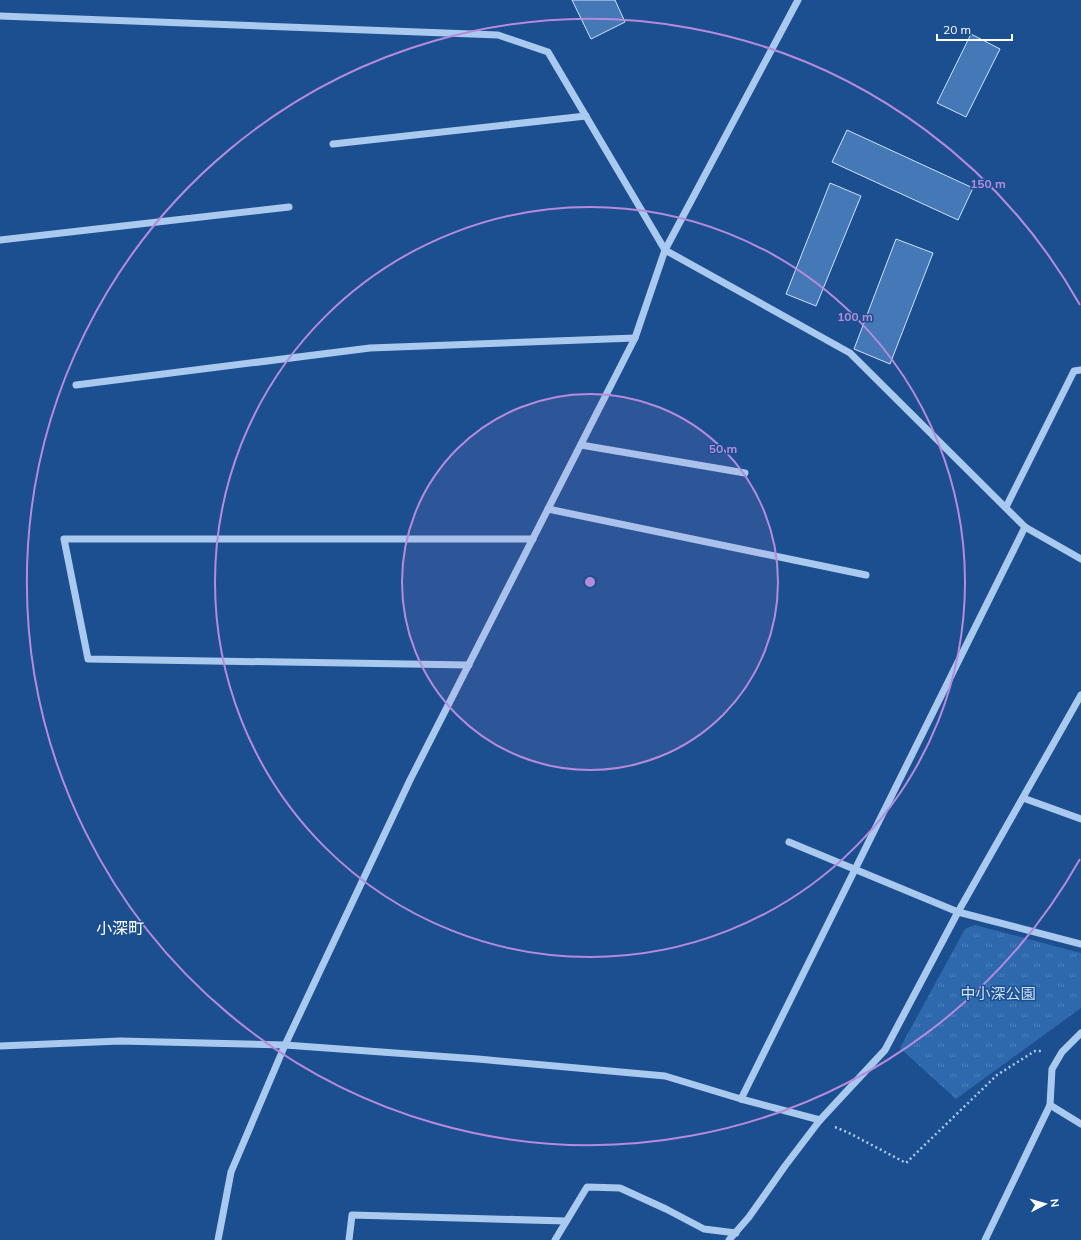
<svg xmlns="http://www.w3.org/2000/svg" width="1081" height="1240" viewBox="0 0 1081 1240" font-family="Mulish,'Noto Sans JP',sans-serif">
	<defs>
		<pattern id="park-tufts" width="24" height="20" patternUnits="userSpaceOnUse"><rect width="24" height="20" fill="#2e69ad"/><path d="M3 7l-1-3M5 7V3M7 7l1-3M15 17l-1-3M17 17v-4M19 17l1-3" fill="none" stroke="#4d80b9"/></pattern>
	</defs>
	<rect width="100%" height="100%" fill="#1b4f8f"/>
	<!-- park -->
	<polygon fill="url(#park-tufts)" points="975,925 1081,953 1081,1008 956,1099 900,1048 965,929"/>
	<!-- building -->
	<g fill="#4478b7" stroke="#cfe3fa">
		<polygon points="572,0 615,0 625,22 591,39"/>
		<polygon points="971,34 1000,49 966,117 937,103"/>
		<polygon points="847,130 973,188 958,220 832,162"/>
		<polygon points="830,183 861,196 816,306 786,294"/>
		<polygon points="896,239 933,253 890,364 854,349"/>
	</g>
	<g fill="none" stroke-linecap="round" stroke-linejoin="round">
		<!-- path -->
		<polyline stroke="#a9c9ee" stroke-width="2.5" stroke-dasharray="2 3" stroke-linecap="butt" points="835,1127 849,1133 906,1163 997,1075 1035,1051 1043,1051"/>
		<!-- minor -->
		<g stroke="#a9c9ee" stroke-width="7">
			<polyline points="0,16 498,35 548,52 665,250 850,353 1025,527 1081,559"/>
			<polyline points="333,144 586,116"/>
			<polyline points="0,240 289,207"/>
			<polyline points="76,385 370,348 635,338"/>
			<polyline points="581,445 745,473"/>
			<polyline points="1006,507 1074,371 1081,370"/>
			<polyline points="548,509 866,575"/>
			<polyline points="469,665 88,659 64,539 533,539"/>
			<polyline points="1023,798 1081,819"/>
			<polyline points="789,842 958,912 1081,944"/>
			<polyline points="0,1046 120,1041 285,1045 478,1059 665,1076 741,1099 820,1120"/>
			<polyline points="741,1099 1025,527"/>
			<polyline points="1050,1105 1081,1124"/>
			<polyline points="218,1240 231,1172 285,1045 410,780 635,338 665,250 798,0"/>
			<polyline points="349,1240 352,1215 566,1221"/>
			<polyline points="555,1240 587,1187 620,1188 666,1209 704,1229 736,1233"/>
			<polyline points="729,1240 749,1217 785,1166 820,1120 885,1050 958,912 1081,695"/>
			<polyline points="985,1240 1050,1105 1052,1069 1062,1052 1081,1033"/>
		</g>
	</g>
	<!-- distance rings -->
	<circle cx="590" cy="582" r="188" fill="#b68bdc" fill-opacity=".12"/>
	<g fill="none" stroke="#b68bdc" stroke-width="2">
		<circle cx="590" cy="582" r="188"/>
		<circle cx="590" cy="582" r="375"/>
		<path d="M1080 859A563 563 0 1 1 1080 305"/>
	</g>
	<g text-anchor="middle" stroke-width="3" stroke-linejoin="round" paint-order="stroke">
		<!-- park labels -->
		<g font-size="15" fill="#cfe3fa" stroke="#1b4f8f">
			<text x="998" y="999">中小深公園</text>
		</g>
		<!-- neighbourhood labels -->
		<g font-size="16" fill="#fff" stroke="#1b4f8f">
			<text x="120" y="934">小深町</text>
		</g>
	</g>
	<circle cx="590" cy="582" r="6" fill="#b68bdc" stroke="#1b4f8f" stroke-width="2"/>
	<g font-size="12" text-anchor="middle" font-weight="bold" fill="#b68bdc" stroke="#1b4f8f" stroke-width="3" stroke-linejoin="round" paint-order="stroke">
		<text x="988" y="188">150 m</text>
		<text x="855" y="321">100 m</text>
		<text x="723" y="453">50 m</text>
	</g>
	<!-- north arrow -->
	<g transform="translate(1045 1204) rotate(84)" stroke="#1b4f8f" stroke-width="3" paint-order="stroke">
	<path d="M0-3L7 15L0 10L-7 15Z" fill="#ffffff"/>
	<text y="-6" font-size="11" font-weight="bold" text-anchor="middle" fill="#ffffff">N</text>
	</g>
	<!-- scale -->
	<path d="M937 34v6h75v-6" fill="none" stroke="#ffffff" stroke-width="2"/>
	<text x="943" y="34" font-size="12" fill="#ffffff" stroke="#1b4f8f" stroke-width="3" paint-order="stroke">20 m</text>
</svg>
